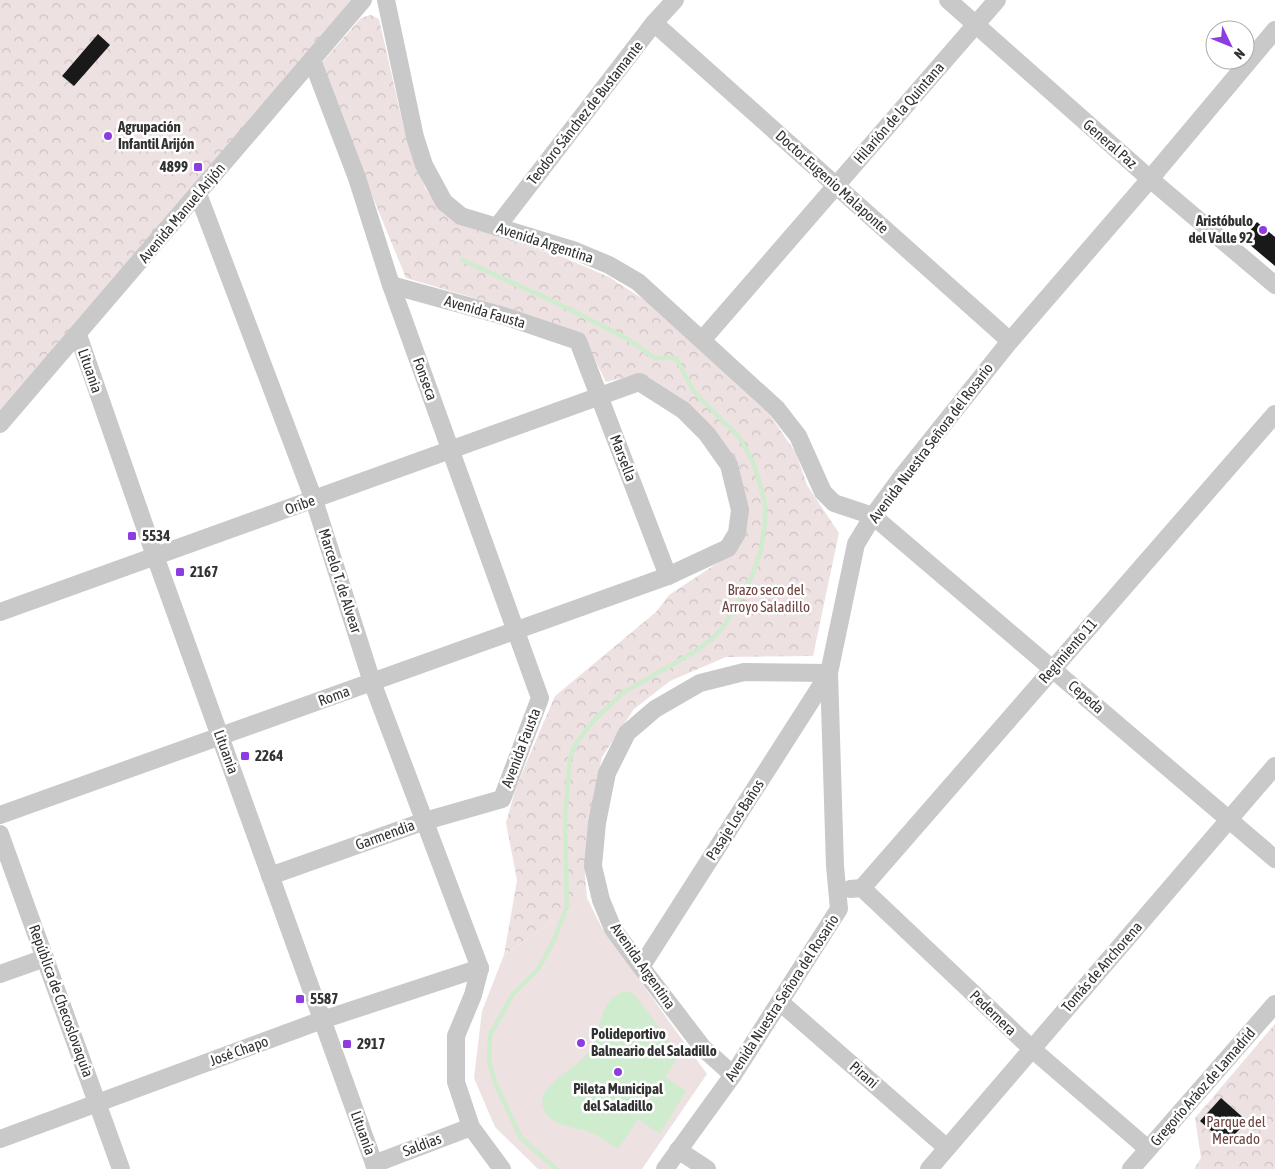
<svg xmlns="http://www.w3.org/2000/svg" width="1275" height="1169" viewBox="0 0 1275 1169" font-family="'Asap Condensed',sans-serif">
	<defs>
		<pattern id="forest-crowns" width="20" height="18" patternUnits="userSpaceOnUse" patternTransform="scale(1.25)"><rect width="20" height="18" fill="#eee1e1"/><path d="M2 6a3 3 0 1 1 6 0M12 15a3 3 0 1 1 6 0" fill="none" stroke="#cdc2c2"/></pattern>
	</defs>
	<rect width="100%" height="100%" fill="#fff"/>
	<!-- grass -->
	<polygon fill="#eee1e1" points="587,898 602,928 707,1074 642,1169 538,1169 495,1127 474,1078 482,1011 504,955"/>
	<!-- forest -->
	<g fill="url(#forest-crowns)">
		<polygon points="0,0 363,0 0,424"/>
		<polygon points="371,15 379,19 404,129 425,188 443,213 462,225 565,258 609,277 646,301 770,415 796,453 807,485 839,533 813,656 726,657 670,681 634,709 602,757 588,826 585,875 587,898 504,955 517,880 506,823 516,787 555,696 656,612 669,595 725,558 741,536 735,461 640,374 606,382 582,334 508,308 406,278 319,66 361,18"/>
		<polygon points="1275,1024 1275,1169 1194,1169 1201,1158 1195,1118"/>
	</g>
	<!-- water -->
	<path fill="#cfecce" d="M626,991L635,995L679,1055L665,1077L686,1091L660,1134L638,1119L618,1149C610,1144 601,1137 592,1133C578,1127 553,1127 545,1112C531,1087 574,1071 586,1055C602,1035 597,998 626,991Z"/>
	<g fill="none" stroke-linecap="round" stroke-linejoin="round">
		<!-- stream -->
		<polyline stroke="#cfecce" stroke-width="4.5" points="462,260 555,302 626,338 655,358 676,358 694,392 740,438 754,464 765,503 765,523 761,550 752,576 725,625 712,639 694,652 624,692 593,721 575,745 570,759 565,818 567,906 554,940 539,968 513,994 490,1035 489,1061 496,1085 521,1138 556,1169"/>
	</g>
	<!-- building -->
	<g fill="#191919">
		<polygon points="98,34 110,45 74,86 62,76"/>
		<polygon points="1257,222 1275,237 1275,266 1243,239"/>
		<polygon points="1221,1098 1247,1121 1226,1144 1200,1121"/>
	</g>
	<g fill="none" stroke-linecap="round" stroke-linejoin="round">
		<!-- minor -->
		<g stroke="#c9c9c9" stroke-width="18">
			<polyline points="386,0 415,137 424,165 444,202 461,216 573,250 609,265 638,282 777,409 798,436 823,492 834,503 873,516 1275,859"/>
			<polyline points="948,0 1150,179 1275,285"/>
			<polyline points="654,23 1010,341"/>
			<polyline points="198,194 314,500 372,682 480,968"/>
			<polyline points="497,227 654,23 675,0"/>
			<polyline points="391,285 504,316 578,341 668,576"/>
			<polyline points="78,335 155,556 376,1169"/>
			<polyline points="703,339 997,0"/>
			<polyline points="0,424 363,0"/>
			<polyline points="0,612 639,382 683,410 707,434 729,465 740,510 737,533 728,548 668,576 0,815"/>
			<polyline points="0,834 121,1169"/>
			<polyline points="270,876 425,821 502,799 540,698 391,285 357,178 312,60"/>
			<polyline points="862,888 1275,414"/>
			<polyline points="850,889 862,888 1032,1049 1148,1149"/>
			<polyline points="641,967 829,673"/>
			<polyline points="480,968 473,995 456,1036 456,1082 471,1127 502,1169"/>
			<polyline points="0,974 45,958"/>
			<polyline points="780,1002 947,1148"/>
			<polyline points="733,1075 703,1048 641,967 613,929 601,900 593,866 597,823 607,773 627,733 655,709 700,683 744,672 829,673"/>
			<polyline points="0,1139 322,1020 480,968"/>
			<polyline points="678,1150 707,1169"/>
			<polyline points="374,1164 471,1127"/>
			<polyline points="665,1169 733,1075 839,909 835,866 829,673 856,544 873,516 903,475 1010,341 1150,179 1275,30"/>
			<polyline points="929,1169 1275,766"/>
			<polyline points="1131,1169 1275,1004"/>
		</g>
	</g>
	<!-- markers -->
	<g fill="#8c3ce1" stroke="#fff" stroke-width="2">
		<circle cx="108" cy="136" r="5"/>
		<rect x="193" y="162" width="10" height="10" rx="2.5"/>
		<circle cx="1263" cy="230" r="5"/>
		<rect x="127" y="531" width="10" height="10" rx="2.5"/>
		<rect x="175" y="567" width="10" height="10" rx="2.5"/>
		<rect x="240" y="751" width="10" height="10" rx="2.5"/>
		<rect x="295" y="994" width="10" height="10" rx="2.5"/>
		<circle cx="581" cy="1043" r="5"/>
		<rect x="342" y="1039" width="10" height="10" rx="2.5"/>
		<circle cx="618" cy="1072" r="5"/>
	</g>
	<g text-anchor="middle" stroke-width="5" stroke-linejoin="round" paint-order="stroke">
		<!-- street labels -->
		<g font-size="15" fill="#323232" stroke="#fff">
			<text transform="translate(585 113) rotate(-52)" y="5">Teodoro Sánchez de Bustamante</text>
			<text transform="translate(899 113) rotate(-49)" y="5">Hilarión de la Quintana</text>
			<text transform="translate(1110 144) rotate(41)" y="5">General Paz</text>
			<text transform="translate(832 182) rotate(42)" y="5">Doctor Eugenio Malaponte</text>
			<text transform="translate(182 213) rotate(-50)" y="5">Avenida Manuel Arijón</text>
			<text transform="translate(545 243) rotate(18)" y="5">Avenida Argentina</text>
			<text transform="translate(485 312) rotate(16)" y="5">Avenida Fausta</text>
			<text transform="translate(90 371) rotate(71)" y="5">Lituania</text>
			<text transform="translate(425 379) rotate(70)" y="5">Fonseca</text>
			<text transform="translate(931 443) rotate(-53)" y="5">Avenida Nuestra Señora del Rosario</text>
			<text transform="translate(623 458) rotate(69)" y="5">Marsella</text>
			<text transform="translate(300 505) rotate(-20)" y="5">Oribe</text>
			<text transform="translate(340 581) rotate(72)" y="5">Marcelo T. de Alvear</text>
			<text transform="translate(1068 651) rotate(-49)" y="5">Regimiento 11</text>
			<text transform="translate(334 696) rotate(-20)" y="5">Roma</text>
			<text transform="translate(1086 697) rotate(41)" y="5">Cepeda</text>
			<text transform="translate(521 748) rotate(-69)" y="5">Avenida Fausta</text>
			<text transform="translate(226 752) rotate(70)" y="5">Lituania</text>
			<text transform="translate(735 820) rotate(-57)" y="5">Pasaje Los Baños</text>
			<text transform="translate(385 835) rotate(-20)" y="5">Garmendia</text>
			<text transform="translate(643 966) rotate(55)" y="5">Avenida Argentina</text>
			<text transform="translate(1102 967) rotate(-49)" y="5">Tomás de Anchorena</text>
			<text transform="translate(782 998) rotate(-57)" y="5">Avenida Nuestra Señora del Rosario</text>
			<text transform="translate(61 1001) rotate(70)" y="5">República de Checoslovaquia</text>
			<text transform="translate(993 1013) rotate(44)" y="5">Pedernera</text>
			<text transform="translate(239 1051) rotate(-20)" y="5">José Chapo</text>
			<text transform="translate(864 1075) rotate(41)" y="5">Pirani</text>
			<text transform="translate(1203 1087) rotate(-49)" y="5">Gregorio Aráoz de Lamadrid</text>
			<text transform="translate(363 1133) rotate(70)" y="5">Lituania</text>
			<text transform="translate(422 1145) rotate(-21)" y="5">Saldias</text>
		</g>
		<!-- poi labels -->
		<g font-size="15" font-weight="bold" fill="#323232" stroke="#fff" text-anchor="start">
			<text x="118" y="132">Agrupación<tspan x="118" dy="17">Infantil Arijón</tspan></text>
			<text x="188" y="172" text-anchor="end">4899</text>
			<text x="1253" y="226" text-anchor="end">Aristóbulo<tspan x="1253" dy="17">del Valle 92</tspan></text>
			<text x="142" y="541">5534</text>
			<text x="190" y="577">2167</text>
			<text x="255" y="761">2264</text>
			<text x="310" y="1004">5587</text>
			<text x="591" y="1039">Polideportivo<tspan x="591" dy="17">Balneario del Saladillo</tspan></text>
			<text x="357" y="1049">2917</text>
			<text x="618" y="1094" text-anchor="middle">Pileta Municipal<tspan x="618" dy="17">del Saladillo</tspan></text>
		</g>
		<!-- park labels -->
		<g font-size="15" fill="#6d443f" stroke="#fff">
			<text x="766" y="595">Brazo seco del<tspan x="766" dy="17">Arroyo Saladillo</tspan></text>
			<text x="1236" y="1127">Parque del<tspan x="1236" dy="17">Mercado</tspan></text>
		</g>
	</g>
	<!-- north arrow -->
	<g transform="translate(1230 45) rotate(133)"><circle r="24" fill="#ffffff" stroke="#adadad"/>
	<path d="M0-4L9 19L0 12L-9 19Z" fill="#8c3ce1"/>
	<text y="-8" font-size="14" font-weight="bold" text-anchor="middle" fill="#323232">N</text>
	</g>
</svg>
